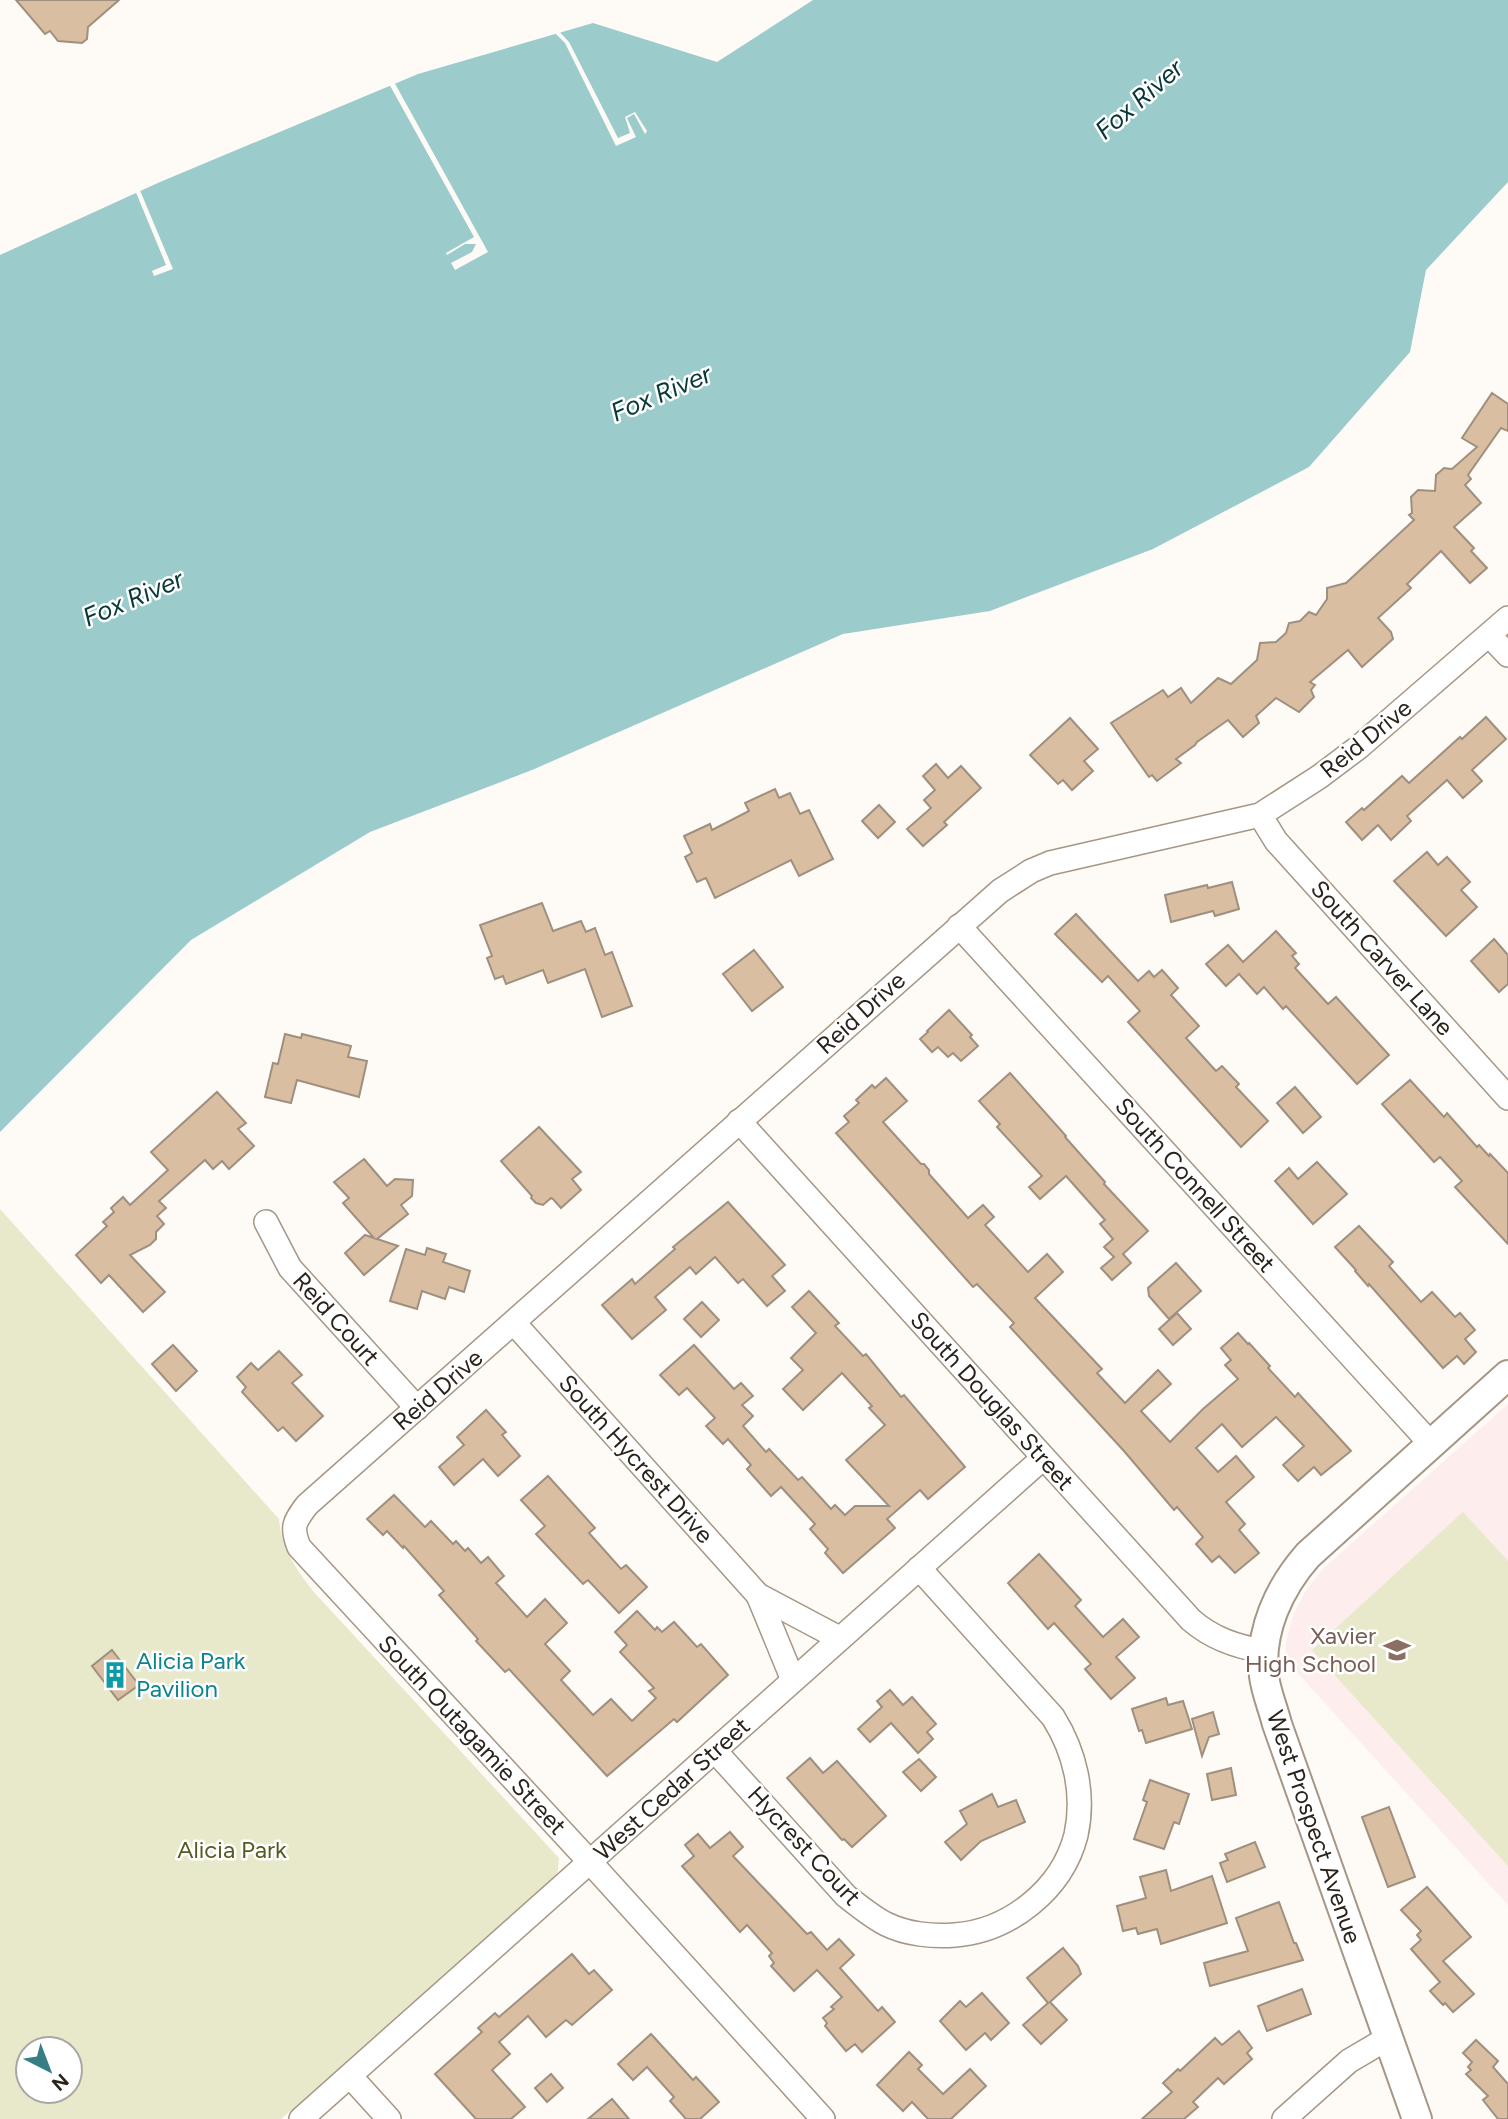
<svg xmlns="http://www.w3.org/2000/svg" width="1508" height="2119" viewBox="0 0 1508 2119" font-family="Figtree,sans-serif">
	<rect width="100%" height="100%" fill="#fefbf7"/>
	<!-- education -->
	<polygon fill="#fdeded" points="1508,1404 1508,1905 1285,1659 1286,1642 1294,1613 1307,1589 1324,1568"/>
	<!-- green -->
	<g fill="#e7e9ca" fill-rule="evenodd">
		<path d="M0,1209L279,1519C281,1547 296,1569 313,1591L559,1858L558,1871L555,1876L281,2119H0ZM28,2049H70V2091H28Z"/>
		<polygon points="1463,1512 1508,1561 1508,1866 1312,1650"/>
	</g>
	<!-- water -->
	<polygon fill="#9bcbcb" points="813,0 1508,0 1508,182 1426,270 1410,352 1309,467 1153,549 990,611 843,634 532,770 370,832 191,940 0,1132 0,255 160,182 418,74 593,23 717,62"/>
	<!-- pier -->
	<g fill="#fefbf7">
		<polygon points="557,29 569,42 618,138 630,133 625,117 635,112 647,131 645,134 634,114 627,118 636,137 616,146 565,43 553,31"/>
		<polygon points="393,80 488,252 455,270 451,263 472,252 476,244 465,244 447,255 446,253 474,237 388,82"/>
		<polygon points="139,188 173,269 154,276 152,271 166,265 135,190"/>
	</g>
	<!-- building -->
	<g fill="#d9bea1" stroke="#9f8f7e" stroke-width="2">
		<polygon points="16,0 119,0 88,27 87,39 82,43 58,41 50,31 45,34"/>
		<polygon points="1492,393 1508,404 1508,431 1501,428 1468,475 1471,479 1465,485 1481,503 1454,527 1474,548 1471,551 1487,568 1470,583 1441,551 1407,584 1411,588 1378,618 1391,632 1393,639 1362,667 1348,650 1310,682 1315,685 1311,690 1314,697 1299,712 1276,698 1256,716 1259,723 1243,737 1228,720 1197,742 1195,745 1176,759 1181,763 1157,781 1152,775 1149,777 1111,723 1163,690 1168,697 1181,688 1191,703 1218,678 1231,684 1257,660 1260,643 1276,642 1286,633 1289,623 1300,621 1309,612 1316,615 1327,599 1327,588 1346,583 1414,520 1409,515 1412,513 1411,497 1418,490 1435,491 1436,475 1444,468 1452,469 1477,447 1462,438"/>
		<polygon points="1486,717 1506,739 1472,770 1482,781 1463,798 1447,780 1407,816 1411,821 1391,840 1378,825 1362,840 1346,822 1362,808 1364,810 1402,776 1409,783 1460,737 1462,739"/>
		<polygon points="1070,718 1098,749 1084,761 1093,771 1072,790 1063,780 1058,784 1030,755"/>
		<polygon points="936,764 948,778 961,766 981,788 944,822 947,825 923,846 907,829 931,808 924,800 935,790 923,776"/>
		<polygon points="775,789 779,798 790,793 800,814 809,810 833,859 799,876 791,860 715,898 706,878 697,882 685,857 692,853 684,836 710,824 712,830 749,811 745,803"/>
		<polygon points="879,805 895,822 878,838 862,821"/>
		<polygon points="1427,852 1438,865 1447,857 1470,882 1461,890 1477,907 1446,936 1394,881"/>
		<polygon points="1232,882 1239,909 1215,916 1213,911 1171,922 1165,895 1207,885 1208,888"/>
		<polygon points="542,903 553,931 581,921 586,932 595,928 605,955 612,952 632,1006 602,1017 585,969 548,983 543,970 506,984 503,976 495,979 487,958 492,956 480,925"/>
		<polygon points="1076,914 1138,981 1149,971 1154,977 1162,970 1178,988 1171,995 1199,1026 1186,1038 1216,1071 1222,1066 1239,1084 1236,1087 1268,1121 1241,1147 1128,1022 1140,1011 1108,976 1102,982 1055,934"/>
		<polygon points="1276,931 1296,953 1292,956 1299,964 1295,968 1328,1004 1336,997 1389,1055 1357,1084 1286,1006 1283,1009 1264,987 1257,994 1239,974 1226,986 1206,964 1228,945 1243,962"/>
		<polygon points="1494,939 1508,955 1508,984 1499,992 1471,961"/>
		<polygon points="754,950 783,987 752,1011 723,974"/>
		<polygon points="949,1010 972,1035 970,1037 978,1046 961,1061 953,1053 948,1057 938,1047 932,1052 920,1039 928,1032 927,1031"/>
		<polygon points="285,1034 301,1038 302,1034 351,1046 348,1057 367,1061 359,1097 297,1080 291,1103 265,1097 273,1063 278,1064"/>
		<polygon points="1010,1073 1066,1136 1065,1137 1105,1182 1104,1184 1148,1231 1123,1254 1131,1263 1112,1280 1101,1268 1114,1257 1104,1247 1113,1239 1100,1224 1105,1220 1066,1176 1040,1199 1029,1187 1042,1176 997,1127 1000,1124 979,1101"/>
		<polygon points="886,1078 907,1101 883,1122 921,1164 924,1164 929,1170 929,1174 968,1218 983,1205 994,1217 985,1225 1028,1272 1047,1254 1063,1272 1035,1298 1102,1369 1097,1373 1125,1403 1158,1370 1171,1384 1141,1411 1170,1442 1203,1409 1238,1379 1225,1365 1231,1360 1221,1348 1238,1333 1248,1344 1249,1343 1270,1366 1268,1368 1295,1397 1298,1393 1351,1451 1321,1475 1314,1467 1298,1481 1283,1465 1304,1446 1276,1417 1242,1447 1222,1424 1196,1448 1218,1472 1236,1456 1254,1477 1226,1502 1245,1524 1239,1530 1259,1553 1235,1573 1219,1556 1212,1562 1196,1544 1203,1537 1177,1507 1174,1510 1124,1451 1010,1327 1014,1323 977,1284 973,1287 836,1133 849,1122 844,1116 859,1103 856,1100 872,1085 875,1088"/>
		<polygon points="1410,1080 1444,1117 1447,1113 1477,1147 1479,1145 1489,1156 1490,1154 1508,1173 1508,1244 1455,1187 1462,1181 1440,1157 1434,1162 1382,1104"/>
		<polygon points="1295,1087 1321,1117 1303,1133 1277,1103"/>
		<polygon points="217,1092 246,1123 238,1129 254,1146 229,1169 222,1161 213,1169 205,1160 159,1201 166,1208 157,1216 164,1224 156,1232 156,1239 150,1245 130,1255 165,1292 143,1312 109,1275 101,1283 76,1255 107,1226 103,1222 114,1212 111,1208 123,1197 130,1205 168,1170 151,1152"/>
		<polygon points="539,1127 581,1172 572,1179 581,1190 561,1208 553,1199 551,1198 543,1205 536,1203 531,1198 532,1196 501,1161"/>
		<polygon points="364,1159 387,1186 395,1179 413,1180 412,1196 401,1205 408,1214 377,1239 398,1246 364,1275 345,1253 365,1235 374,1238 343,1203 349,1198 334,1182"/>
		<polygon points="1317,1162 1347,1194 1313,1224 1275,1181 1289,1168 1298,1179"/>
		<polygon points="728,1202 785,1265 772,1276 785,1291 767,1306 743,1279 738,1283 715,1257 696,1274 690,1267 655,1297 666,1310 632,1339 602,1305 632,1279 635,1284 675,1249 673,1247"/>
		<polygon points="1359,1226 1393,1262 1389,1266 1421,1302 1432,1292 1455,1317 1460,1313 1475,1330 1465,1339 1476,1352 1464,1364 1457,1356 1443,1368 1369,1284 1368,1286 1355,1271 1356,1270 1335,1247"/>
		<polygon points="427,1248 446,1254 443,1262 470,1271 464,1292 449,1287 445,1299 422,1291 417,1309 390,1301 406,1249 425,1255"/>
		<polygon points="1176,1263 1201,1291 1169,1319 1149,1296 1148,1288"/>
		<polygon points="809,1291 839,1323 835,1326 863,1356 866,1354 901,1397 904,1395 965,1467 928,1499 920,1490 887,1519 895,1528 843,1573 825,1553 828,1549 810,1529 815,1524 781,1487 771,1496 747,1469 751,1465 728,1439 723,1444 706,1426 715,1418 687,1388 679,1395 660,1375 694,1345 734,1389 741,1383 753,1396 742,1405 753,1416 743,1426 766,1452 769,1449 798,1480 802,1477 831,1509 835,1505 845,1515 855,1506 889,1506 846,1460 885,1425 869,1408 872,1406 842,1373 803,1410 783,1389 803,1370 791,1358 816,1333 792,1307"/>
		<polygon points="702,1302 719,1320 701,1337 684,1319"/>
		<polygon points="1177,1313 1191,1329 1173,1345 1159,1329"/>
		<polygon points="173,1345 197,1371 176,1391 152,1364"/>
		<polygon points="279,1351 302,1375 292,1383 323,1416 296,1441 283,1427 278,1431 242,1392 246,1387 237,1377 251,1363 258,1370"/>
		<polygon points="486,1410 506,1432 502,1435 520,1456 498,1476 483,1459 454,1485 439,1467 464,1445 457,1437"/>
		<polygon points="548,1476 595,1528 589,1533 621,1569 626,1565 647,1587 619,1613 588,1580 583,1584 536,1534 545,1526 521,1500"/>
		<polygon points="394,1495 425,1527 431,1521 453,1544 456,1541 465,1551 468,1548 481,1563 488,1557 504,1576 496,1583 527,1617 545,1599 567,1623 545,1644 570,1671 561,1680 593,1715 611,1699 632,1721 656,1698 649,1691 654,1688 620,1652 627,1645 615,1632 637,1611 655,1630 657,1627 662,1632 674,1622 697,1647 701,1644 728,1675 677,1722 674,1719 607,1776 509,1669 505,1672 476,1641 478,1639 439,1595 444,1591 404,1546 403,1548 387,1531 383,1535 367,1519"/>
		<polygon points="1039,1554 1081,1600 1075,1606 1103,1637 1123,1619 1139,1637 1116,1657 1135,1678 1111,1699 1085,1669 1091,1664 1054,1623 1048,1629 1008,1583"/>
		<polygon points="112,1650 139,1685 118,1700 92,1666"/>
		<polygon points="890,1690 903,1705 912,1697 936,1724 927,1732 933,1739 918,1753 891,1723 870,1742 858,1729 882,1707 877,1701"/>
		<polygon points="1166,1698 1168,1705 1183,1701 1192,1729 1146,1743 1142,1730 1139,1731 1132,1709"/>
		<polygon points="1213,1712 1219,1734 1209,1737 1202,1756 1192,1719"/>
		<polygon points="810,1758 823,1773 837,1761 886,1816 852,1847 844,1839 842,1840 787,1778"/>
		<polygon points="919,1759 936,1777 921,1791 903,1772"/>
		<polygon points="1231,1768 1236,1795 1212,1800 1207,1774"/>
		<polygon points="1150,1780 1189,1794 1179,1824 1174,1822 1164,1849 1134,1839 1147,1802 1143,1800"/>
		<polygon points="992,1794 998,1807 1016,1800 1025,1822 981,1841 961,1860 945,1842 967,1824 960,1811"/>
		<polygon points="1389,1807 1415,1877 1388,1887 1362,1817"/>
		<polygon points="730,1832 743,1847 733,1856 807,1934 811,1932 827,1950 839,1939 854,1955 840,1968 878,2011 882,2007 895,2022 862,2052 855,2044 846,2051 825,2026 827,2023 823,2018 834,2009 831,2007 842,1997 817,1970 794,1991 771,1966 774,1963 769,1956 772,1953 747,1925 740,1932 682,1866 694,1856 685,1845 698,1834 710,1848"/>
		<polygon points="1255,1842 1265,1867 1227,1882 1220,1863 1228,1860 1225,1854"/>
		<polygon points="1166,1870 1171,1891 1212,1876 1227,1923 1161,1944 1157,1929 1138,1934 1136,1928 1123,1931 1117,1906 1146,1898 1140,1877"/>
		<polygon points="1427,1887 1471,1937 1443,1961 1474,1994 1453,2012 1445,2003 1443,2005 1430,1991 1440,1982 1411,1949 1421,1940 1417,1935 1421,1931 1401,1910"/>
		<polygon points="1279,1902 1294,1943 1296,1943 1303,1960 1210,1986 1204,1963 1248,1951 1236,1918"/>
		<polygon points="1063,1948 1078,1966 1081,1974 1050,2002 1067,2020 1041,2044 1023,2025 1048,2003 1027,1978"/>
		<polygon points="572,1954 589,1974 594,1970 612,1990 572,2025 566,2020 546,2037 528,2016 499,2042 510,2054 492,2070 525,2107 511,2119 476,2119 435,2074 482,2032 478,2028 495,2013 499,2017"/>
		<polygon points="1302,1989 1311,2014 1267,2031 1258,2006"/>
		<polygon points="982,1993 1009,2023 991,2040 985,2033 966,2050 940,2021 960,2001 966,2007"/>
		<polygon points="1239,2031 1252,2048 1247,2053 1252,2059 1224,2084 1218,2078 1193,2102 1198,2107 1184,2119 1142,2119 1172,2092 1163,2083 1178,2069 1180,2071 1215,2038 1222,2045"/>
		<polygon points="651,2034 693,2080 696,2077 719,2102 700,2119 686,2119 670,2101 674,2097 647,2067 633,2080 618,2064"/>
		<polygon points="1476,2040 1498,2061 1493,2067 1508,2084 1508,2119 1498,2119 1483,2100 1488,2096 1466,2074 1471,2070 1468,2067 1472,2062 1463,2053"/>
		<polygon points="909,2052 922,2065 918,2069 943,2094 970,2069 986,2086 951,2119 928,2119 912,2102 903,2111 877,2085"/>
		<polygon points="551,2074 563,2088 547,2102 535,2088"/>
		<polygon points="612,2099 629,2119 588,2119"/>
	</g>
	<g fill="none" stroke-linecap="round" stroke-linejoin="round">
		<defs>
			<g id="minor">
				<polyline points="1489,635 1508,655"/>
				<polyline points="1260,815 1276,841 1508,1098"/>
				<polyline points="959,926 1431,1444"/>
				<path d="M739,1121L1191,1620C1213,1639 1237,1647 1264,1651"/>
				<polyline points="266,1222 290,1268 417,1408"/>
				<polyline points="514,1323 758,1595 839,1638"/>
				<polyline points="758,1595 793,1680"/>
				<path d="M715,1751L846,1896C859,1906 872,1917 886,1924C906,1934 933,1937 955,1935C1009,1931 1062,1890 1076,1835C1085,1794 1075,1752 1053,1717L919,1568"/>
				<polyline points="350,2076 389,2119"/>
				<polyline points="301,2119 1043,1458"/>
				<path d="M823,2119L590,1862L299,1547C291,1527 294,1522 307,1505L1000,891L1031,871L1050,863L1260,815L1319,777L1359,747L1508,618"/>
				<polyline points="1284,2119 1349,2061 1388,2038"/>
			</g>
			<path id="major" d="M1417,2119L1277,1724C1273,1708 1266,1692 1264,1676C1259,1631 1279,1588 1308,1555L1508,1375"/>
		</defs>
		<!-- minor casing -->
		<use href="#minor" stroke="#a69685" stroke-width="26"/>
		<!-- major casing -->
		<use href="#major" stroke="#a69685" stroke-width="32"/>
		<!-- minor -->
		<use href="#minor" stroke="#fff" stroke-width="23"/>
		<!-- major -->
		<use href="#major" stroke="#fff" stroke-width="28"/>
	</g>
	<!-- icons -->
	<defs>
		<symbol id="school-bare" viewBox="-9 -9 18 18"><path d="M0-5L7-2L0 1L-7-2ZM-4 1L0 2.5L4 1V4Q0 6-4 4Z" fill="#8d6e63" stroke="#fff" stroke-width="2.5" paint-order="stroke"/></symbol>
		<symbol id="building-bare" viewBox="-9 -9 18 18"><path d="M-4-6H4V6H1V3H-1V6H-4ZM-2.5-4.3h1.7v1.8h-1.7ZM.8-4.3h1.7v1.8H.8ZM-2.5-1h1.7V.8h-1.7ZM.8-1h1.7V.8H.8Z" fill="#0f9aa8" stroke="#fff" stroke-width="2.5" paint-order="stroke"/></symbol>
	</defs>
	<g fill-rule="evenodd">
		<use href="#school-bare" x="1378" y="1631" width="38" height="38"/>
		<use href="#building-bare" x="96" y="1656" width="38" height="38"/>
	</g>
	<g text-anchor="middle" stroke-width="5" stroke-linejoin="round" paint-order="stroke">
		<!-- street labels -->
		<g font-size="24" fill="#29231c" stroke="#fff">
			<text transform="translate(1366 739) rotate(-39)" y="8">Reid Drive</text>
			<text transform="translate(1382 958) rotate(48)" y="8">South Carver Lane</text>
			<text transform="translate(861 1013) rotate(-42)" y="8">Reid Drive</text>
			<text transform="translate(1195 1185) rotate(48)" y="8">South Connell Street</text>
			<text transform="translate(336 1319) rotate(48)" y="8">Reid Court</text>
			<text transform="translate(438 1390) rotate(-41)" y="8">Reid Drive</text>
			<text transform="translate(992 1401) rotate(48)" y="8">South Douglas Street</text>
			<text transform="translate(636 1459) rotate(48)" y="8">South Hycrest Drive</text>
			<text transform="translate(472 1735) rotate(47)" y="8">South Outagamie Street</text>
			<text transform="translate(672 1789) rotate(-42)" y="8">West Cedar Street</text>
			<text transform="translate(1314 1827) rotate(71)" y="8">West Prospect Avenue</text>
			<text transform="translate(804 1846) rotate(47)" y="8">Hycrest Court</text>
		</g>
		<!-- education labels -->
		<g font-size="24" fill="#785e54" stroke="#fff" text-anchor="end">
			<text x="1376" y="1644">Xavier<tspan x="1376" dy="28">High School</tspan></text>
		</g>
		<!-- culture labels -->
		<g font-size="24" fill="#0d838f" stroke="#fff" text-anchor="start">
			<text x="136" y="1669">Alicia Park<tspan x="136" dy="28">Pavilion</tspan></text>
		</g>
		<!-- park labels -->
		<g font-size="24" fill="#585a1f" stroke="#fff">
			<text x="232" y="1858">Alicia Park</text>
		</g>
		<!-- water labels -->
		<g font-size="26" font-style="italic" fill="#083838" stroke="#fff">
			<text transform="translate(1139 99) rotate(-41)" y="9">Fox River</text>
			<text transform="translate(661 393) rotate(-23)" y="9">Fox River</text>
			<text transform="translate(133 598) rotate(-23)" y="9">Fox River</text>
		</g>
	</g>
	<!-- north arrow -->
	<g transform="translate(49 2070) rotate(138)"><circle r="33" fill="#ffffff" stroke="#a9a7a4" stroke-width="2"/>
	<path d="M0-5L12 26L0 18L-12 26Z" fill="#367e83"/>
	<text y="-10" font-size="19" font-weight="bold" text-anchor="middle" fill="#29231c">N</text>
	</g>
</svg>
